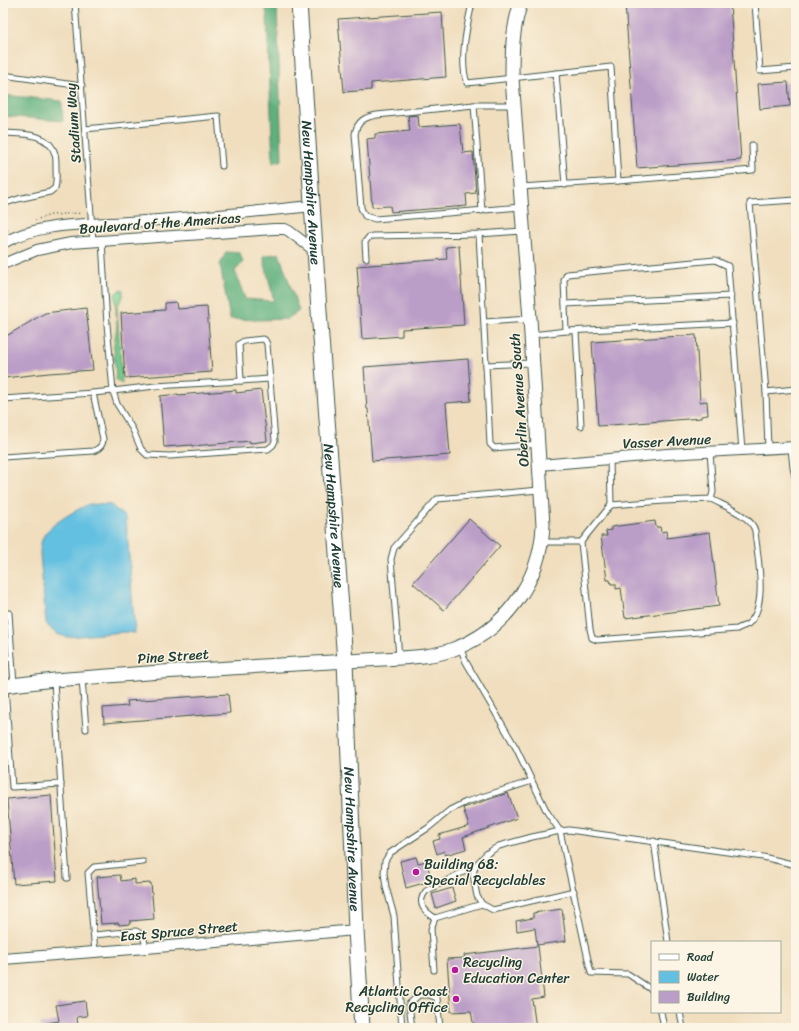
<svg xmlns="http://www.w3.org/2000/svg" width="799" height="1031" viewBox="0 0 799 1031" font-family="Sriracha,sans-serif">
	<rect width="100%" height="100%" fill="#fcf5e5"/>
	<filter id="ink" filterUnits="userSpaceOnUse"><feTurbulence type="fractalNoise" baseFrequency=".025" numOctaves="2"/><feDisplacementMap in="SourceGraphic" scale="8" xChannelSelector="R" yChannelSelector="G"/><feConvolveMatrix kernelMatrix="1 2 1 2 8 2 1 2 1" color-interpolation-filters="sRGB"/></filter>
	<filter id="wash" filterUnits="userSpaceOnUse"><feTurbulence type="fractalNoise" baseFrequency=".012" numOctaves="4" result="noise"/><feDisplacementMap in="SourceGraphic" scale="16" xChannelSelector="R" yChannelSelector="G"/><feGaussianBlur stdDeviation="0.9" result="paint"/><feColorMatrix in="noise" values="0 0 0 0 0 0 0 0 0 0 0 0 0 0 0 0 0 1.4 0 .05"/><feComposite in="paint" operator="in"/></filter>
	<g filter="url(#wash)">
		<rect width="100%" height="100%" fill="#f0debe"/>
		<!-- green -->
		<polygon fill="#74cd93" stroke="#4a8564" points="119,290 123,290 123,297 117,306 122,384 116,380 114,345 117,326 115,294"/>
		<!-- forest -->
		<g fill="#5fb07d" stroke="#3f7658">
			<polygon points="265,3 277,3 282,160 273,163 267,16"/>
			<polygon points="3,95 62,101 63,121 3,116"/>
			<polygon points="226,252 240,253 243,262 235,271 245,299 274,301 263,256 279,253 299,311 287,319 259,320 230,319 220,265"/>
		</g>
		<!-- water -->
		<path fill="#63c0e1" stroke="#417e8a" d="M89,504L111,505L126,518L135,633L124,632L67,637C57,635 52,632 46,623L40,554C40,547 41,541 44,535C52,523 76,510 89,504Z"/>
		<g id="blocks">
			<!-- building -->
			<g fill="#bb9ec8">
				<polygon points="625,3 730,3 741,160 637,168"/>
				<polygon points="442,12 446,77 371,83 371,90 344,92 338,19"/>
				<polygon points="788,82 790,106 760,109 758,84"/>
				<polygon points="418,115 419,127 460,124 463,153 473,152 476,193 466,194 467,206 391,212 390,206 372,207 367,139 375,138 375,134 410,131 408,116"/>
				<polygon points="459,246 464,325 402,329 402,336 362,339 357,266 447,259 446,247"/>
				<polygon points="176,302 177,309 207,307 212,372 125,378 121,313 165,310 165,303"/>
				<polygon points="86,308 93,370 49,373 4,378 3,338 45,313"/>
				<polygon points="696,335 700,402 707,401 708,415 701,416 701,418 598,426 592,342"/>
				<polygon points="468,359 471,401 446,403 450,455 372,461 368,409 367,409 364,367"/>
				<polygon points="236,390 236,393 261,390 267,441 250,443 250,441 192,446 192,445 164,447 160,396 178,394 178,395"/>
				<polygon points="469,519 500,546 444,610 413,583"/>
				<polygon points="655,521 656,527 660,527 661,532 666,531 667,538 710,532 719,606 625,618 621,588 616,589 616,584 611,584 610,580 607,580 601,536 607,536 606,531 611,530 611,527"/>
				<polygon points="228,694 230,713 104,723 103,708 128,706 127,701"/>
				<polygon points="508,793 517,818 463,837 466,849 445,855 444,851 437,854 433,841 440,839 439,835 469,826 463,808"/>
				<polygon points="51,795 57,881 14,884 7,799"/>
				<polygon points="416,857 418,863 427,861 431,881 406,888 400,861"/>
				<polygon points="120,875 121,881 135,879 135,884 151,883 154,919 130,921 130,924 119,925 119,923 101,924 97,877"/>
				<polygon points="452,888 456,901 436,908 432,894"/>
				<polygon points="562,909 566,941 537,945 535,928 517,931 516,921 533,918 533,913"/>
				<polygon points="538,946 544,997 532,999 536,1028 474,1028 471,1011 451,1012 447,959 465,958 464,955"/>
				<polygon points="85,1001 87,1016 77,1017 78,1028 40,1028 40,1024 59,1021 56,1005"/>
			</g>
		</g>
	</g>
	<g filter="url(#ink)">
		<use href="#blocks" fill-opacity="0" stroke="#3e5549" stroke-width="1"/>
		<g fill="none" stroke-linecap="round" stroke-linejoin="round">
			<defs>
				<g id="service">
					<polyline points="75,3 93,241"/>
					<path d="M472,3C467,26 459,60 467,83L611,67L618,181"/>
					<polyline points="755,3 760,71 796,68"/>
					<polyline points="556,73 565,185"/>
					<polyline points="3,75 82,86"/>
					<polyline points="474,105 482,211"/>
					<path d="M513,105H474L377,115C365,117 357,121 355,134L361,208L365,216L375,219L521,207"/>
					<polyline points="85,129 218,116 222,166"/>
					<path d="M3,133C20,134 49,132 55,154C56,157 56,162 56,166C56,173 57,181 55,188L50,192L18,199L3,204"/>
					<polyline points="520,187 618,181 753,170 752,145"/>
					<polyline points="479,234 486,365"/>
					<polyline points="366,258 365,242 369,237 373,236 479,234 523,231"/>
					<polyline points="565,304 731,296"/>
					<polyline points="484,322 529,319"/>
					<polyline points="566,331 564,280 567,274 715,260 728,266 742,451"/>
					<polyline points="576,331 581,426"/>
					<polyline points="532,335 566,331 733,323"/>
					<polygon points="263,339 265,340 267,344 275,441 273,445 268,449 170,456 147,455 141,449 133,430 117,404 113,391 155,386 241,381 239,344 244,341"/>
					<polyline points="531,363 486,365 490,444 494,448 538,444"/>
					<polyline points="241,381 269,379"/>
					<polyline points="766,392 796,389"/>
					<polyline points="93,393 113,391 107,324 102,241"/>
					<path d="M3,399L93,393L103,439C103,445 99,449 93,451L3,457"/>
					<polyline points="791,448 793,468 796,481"/>
					<polyline points="768,449 766,392 750,203 796,200"/>
					<polyline points="610,458 611,505 664,501 711,499 713,492 710,452"/>
					<polyline points="542,542 581,542 611,505"/>
					<path d="M581,542L590,629L592,638L597,640L737,629C740,627 745,626 748,624C769,607 757,555 755,531C752,516 724,506 711,499"/>
					<polyline points="9,613 12,658"/>
					<polyline points="460,647 466,662 516,748 547,812 560,831 591,973 628,974 652,990"/>
					<polyline points="399,657 391,559 394,548 437,499 539,490"/>
					<polyline points="3,659 12,658 14,684"/>
					<polyline points="82,679 86,729"/>
					<polyline points="54,682 67,878"/>
					<polyline points="5,687 12,787 61,784"/>
					<polyline points="654,841 668,942"/>
					<path d="M475,866L426,891C416,903 424,911 435,918L482,904"/>
					<polyline points="574,891 493,910 482,904 477,896 473,875 475,866 486,854 499,846 532,837 560,831 569,830 763,857 796,865"/>
					<polyline points="94,935 136,931 143,935 146,948"/>
					<polyline points="95,952 88,873 94,867 143,862"/>
					<polyline points="434,970 431,929 435,918"/>
					<polyline points="661,1012 664,1028"/>
					<polyline points="680,1012 683,1028"/>
					<polyline points="402,1028 394,916 386,887 384,873 385,861 390,853 408,841 428,828 450,810 466,802 532,781"/>
					<polyline points="412,1028 409,1004 419,995 429,995 437,998 440,1028"/>
				</g>
				<g id="minor">
					<path d="M3,243C40,222 87,225 128,222C189,218 251,212 312,206"/>
					<polyline points="3,264 37,250 71,243 274,229 285,229 289,231 315,251"/>
					<polyline points="540,465 667,454 796,447"/>
					<polyline points="3,959 146,948 356,930"/>
				</g>
				<path id="tertiary" d="M3,686L54,680L161,672L400,658C417,657 434,656 451,650C504,632 541,581 543,525L530,319L512,78C512,53 512,28 521,3"/>
				<g id="secondary">
					<path id="s1" d="M299,3L319,311L345,661L356,930L362,1028"/>
				</g>
			</defs>
			<!-- service casing -->
			<use href="#service" stroke="#3e5549" stroke-width="7"/>
			<!-- minor casing -->
			<use href="#minor" stroke="#3e5549" stroke-width="12"/>
			<!-- tertiary casing -->
			<use href="#tertiary" stroke="#3e5549" stroke-width="15"/>
			<!-- secondary casing -->
			<use href="#secondary" stroke="#3e5549" stroke-width="17"/>
			<!-- path -->
			<g stroke="#3e5549" stroke-width="1.5" stroke-dasharray="1 3" stroke-linecap="butt">
				<polyline points="35,220 51,215 78,213 80,214"/>
				<polyline points="3,231 9,229"/>
			</g>
			<!-- service -->
			<use href="#service" stroke="#fff" stroke-width="5"/>
			<!-- minor -->
			<use href="#minor" stroke="#fff" stroke-width="10"/>
			<!-- tertiary -->
			<use href="#tertiary" stroke="#fff" stroke-width="13"/>
			<!-- secondary -->
			<use href="#secondary" stroke="#fff" stroke-width="15"/>
		</g>
	</g>
	<!-- markers -->
	<g fill="#b5179e" stroke="#fcf5e5" stroke-width="1.5">
		<circle cx="416" cy="872" r="4"/>
		<circle cx="455" cy="970" r="4"/>
		<circle cx="456" cy="999" r="4"/>
	</g>
	<g text-anchor="middle" stroke-width="3" stroke-linejoin="round" paint-order="stroke">
		<!-- street labels -->
		<g font-size="14" fill="#1f3d34" stroke="#fcf5e5">
			<text transform="translate(73 123) rotate(-94)" y="5">Stadium Way</text>
			<text dy="5" stroke="none"><textPath href="#s1" startOffset="190">New Hampshire Avenue</textPath></text>
			<text transform="translate(160 223) rotate(-4)" y="5">Boulevard of the Americas</text>
			<text transform="translate(519 400) rotate(-94)" y="5">Oberlin Avenue South</text>
			<text transform="translate(667 441) rotate(-3)" y="5">Vasser Avenue</text>
			<text dy="5" stroke="none"><textPath href="#s1" startOffset="514">New Hampshire Avenue</textPath></text>
			<text transform="translate(173 656) rotate(-4)" y="5">Pine Street</text>
			<text dy="5" stroke="none"><textPath href="#s1" startOffset="838">New Hampshire Avenue</textPath></text>
			<text transform="translate(179 931) rotate(-5)" y="5">East Spruce Street</text>
		</g>
		<!-- poi labels -->
		<g font-size="14" fill="#1f3d34" stroke="#fcf5e5" text-anchor="start">
			<text x="424" y="869">Building 68:<tspan x="424" dy="16">Special Recyclables</tspan></text>
			<text x="463" y="967">Recycling<tspan x="463" dy="16">Education Center</tspan></text>
			<text x="448" y="996" text-anchor="end">Atlantic Coast<tspan x="448" dy="16">Recycling Office</tspan></text>
		</g>
	</g>
	<!-- margin -->
	<rect width="799" height="1031" fill="none" stroke="#fcf5e5" stroke-width="16"/>
	<!-- legend -->
	<rect x="651" y="941" width="130" height="72" fill="#fcf5e5" stroke="#a4ab9e"/>
	<rect x="659" y="954" width="20" height="6" fill="#ffffff" stroke="#a4ab9e"/>
	<text x="687" y="961" font-size="12" fill="#1f3d34">Road</text>
	<rect x="659" y="971" width="20" height="12" fill="#63c0e1" stroke="#a4ab9e"/>
	<text x="687" y="981" font-size="12" fill="#1f3d34">Water</text>
	<rect x="659" y="991" width="20" height="12" fill="#bb9ec8" stroke="#a4ab9e"/>
	<text x="687" y="1001" font-size="12" fill="#1f3d34">Building</text>
</svg>
